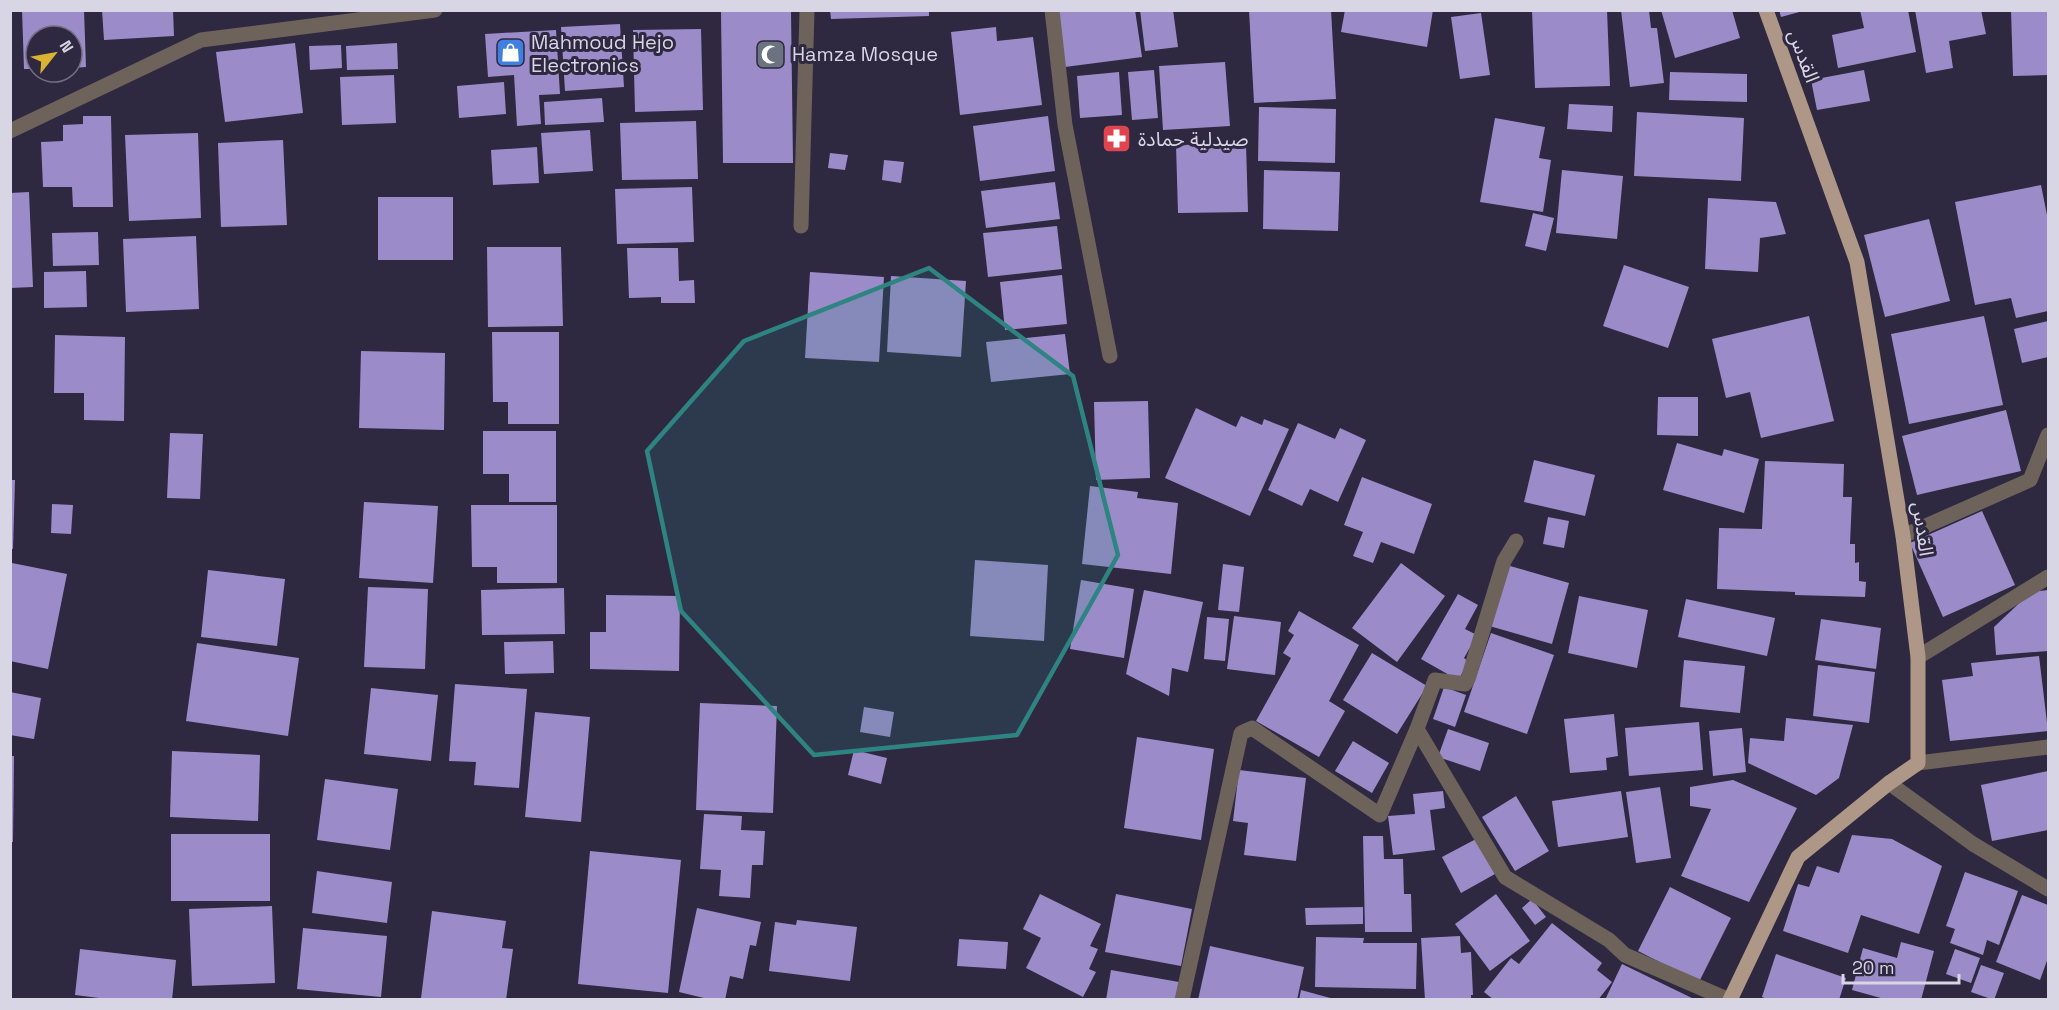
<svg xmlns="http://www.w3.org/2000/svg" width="2059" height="1010" viewBox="0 0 2059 1010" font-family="'Space Grotesk','Noto Sans Arabic',sans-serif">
	<rect width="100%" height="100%" fill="#2e2840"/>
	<!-- building -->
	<g fill="#9b8cc9">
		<polygon points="22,10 84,10 86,67 72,68 72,36 36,36 36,69 24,69"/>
		<polygon points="102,10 173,10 174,36 104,40"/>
		<polygon points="830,10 929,10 929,16 831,19"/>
		<polygon points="1058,10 1135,10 1142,57 1065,67"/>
		<polygon points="1140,10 1173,10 1178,47 1145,51"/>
		<polygon points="1249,10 1331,10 1336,99 1254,103"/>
		<polygon points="1345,10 1433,10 1427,47 1341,32"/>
		<polygon points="1532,10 1607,10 1610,86 1535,88"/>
		<polygon points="1621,10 1649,10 1651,28 1657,28 1664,83 1630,87"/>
		<polygon points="1661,10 1732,10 1740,38 1675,58"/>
		<polygon points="1779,10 1803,10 1803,11 1781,17"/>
		<polygon points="1860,10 1908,10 1916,52 1838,68 1832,35 1864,28"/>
		<polygon points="1915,10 1981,10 1986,34 1949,41 1953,68 1926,73"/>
		<polygon points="2011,10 2048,10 2048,75 2013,76"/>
		<polygon points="791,11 793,163 723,163 721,12"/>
		<polygon points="1481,13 1490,75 1460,79 1451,17"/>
		<polygon points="620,24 624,87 565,91 561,27"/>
		<polygon points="996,27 997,41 1033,37 1042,105 960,115 951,32"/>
		<polygon points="701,29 703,110 635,112 633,30"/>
		<polygon points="556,30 560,94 539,95 541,124 517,126 514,75 488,77 485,34"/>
		<polygon points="295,43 303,113 225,122 216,52"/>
		<polygon points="397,43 398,69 347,70 346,46"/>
		<polygon points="341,45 342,68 310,70 309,46"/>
		<polygon points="1225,62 1230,126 1163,130 1159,66"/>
		<polygon points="1154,70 1158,118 1132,120 1128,72"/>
		<polygon points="1864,70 1870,101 1817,110 1811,80"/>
		<polygon points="1119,72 1122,115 1080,118 1077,76"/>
		<polygon points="1670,72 1747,74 1747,102 1669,100"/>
		<polygon points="394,75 396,123 342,125 340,77"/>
		<polygon points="504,82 506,114 459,118 457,86"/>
		<polygon points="602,98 604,122 545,125 544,102"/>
		<polygon points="1569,104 1613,106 1612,132 1567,129"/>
		<polygon points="1259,107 1336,109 1335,163 1258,161"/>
		<polygon points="1637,112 1744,118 1741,181 1634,176"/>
		<polygon points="83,116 111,116 113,207 73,207 72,187 43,187 41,142 63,141 63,125 83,124"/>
		<polygon points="1048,116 1055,171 980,181 973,126"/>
		<polygon points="1495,118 1545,127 1539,158 1551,160 1543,212 1480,202"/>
		<polygon points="696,121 698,179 622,180 620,123"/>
		<polygon points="590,130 593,171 544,174 541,133"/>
		<polygon points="198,133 201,218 129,221 125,135"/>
		<polygon points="283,140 287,225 221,227 218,143"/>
		<polygon points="1246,144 1248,212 1178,213 1176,145"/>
		<polygon points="537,147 539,183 493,185 491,150"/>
		<polygon points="830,153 848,155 845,170 828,168"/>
		<polygon points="884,160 904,162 901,183 882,180"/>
		<polygon points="1264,170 1340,172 1338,231 1263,229"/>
		<polygon points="1562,170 1623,176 1617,239 1556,233"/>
		<polygon points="1055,182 1060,219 986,228 981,191"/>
		<polygon points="2041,185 2048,220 2048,311 2016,318 2011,298 1975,305 1955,202"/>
		<polygon points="692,187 694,242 617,244 615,189"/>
		<polygon points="29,192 33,287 10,288 10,193"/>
		<rect x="378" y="197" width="75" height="63"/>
		<polygon points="1708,198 1776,202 1786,234 1760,238 1758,272 1705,269"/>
		<polygon points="1533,213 1554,218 1546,251 1525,246"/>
		<polygon points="1929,219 1950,301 1885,317 1864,235"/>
		<polygon points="1057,226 1062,269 988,277 983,233"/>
		<polygon points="98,232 99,265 53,266 52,233"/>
		<polygon points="196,236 199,309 126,312 123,239"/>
		<polygon points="487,247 561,247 563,326 488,327"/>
		<polygon points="627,248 678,248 679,281 694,280 695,303 661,303 661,297 629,298"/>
		<polygon points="1624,265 1689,287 1668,348 1603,326"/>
		<polygon points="86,271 87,307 44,308 44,272"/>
		<polygon points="810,272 884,277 879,362 805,358"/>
		<polygon points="1062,275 1067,324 1005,330 1000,282"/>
		<polygon points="891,276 966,281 961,357 887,352"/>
		<polygon points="1809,316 1834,421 1761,438 1750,392 1726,398 1712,339"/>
		<polygon points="1984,316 2003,405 1909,424 1891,334"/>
		<polygon points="2048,321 2048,357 2022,363 2014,329"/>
		<polygon points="492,332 559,332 559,424 508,424 508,402 493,402"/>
		<polygon points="1065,334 1070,374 991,382 986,342"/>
		<polygon points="55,335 125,337 124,421 84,420 84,393 54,393"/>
		<polygon points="361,351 445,353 444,430 359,428"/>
		<polygon points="1658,397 1698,397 1698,436 1657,435"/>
		<polygon points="1148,401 1150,478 1096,480 1094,402"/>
		<polygon points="1196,408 1236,427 1241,416 1262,425 1264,419 1289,429 1250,516 1165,478"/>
		<polygon points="2006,410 2021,471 1917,495 1902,436"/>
		<polygon points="1298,423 1335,439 1340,428 1366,440 1338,502 1310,489 1302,506 1268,490"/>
		<polygon points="483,431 556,431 556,502 509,502 509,474 483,474"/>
		<polygon points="170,433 203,434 200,499 167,498"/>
		<polygon points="1677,443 1722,456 1724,449 1759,459 1744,513 1663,490"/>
		<polygon points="1534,460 1595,475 1585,516 1524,502"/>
		<polygon points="1765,461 1844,464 1843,497 1852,497 1850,544 1855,544 1855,563 1859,562 1859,581 1866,582 1865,597 1795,595 1795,592 1717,589 1719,528 1762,529"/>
		<polygon points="1362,477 1432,504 1414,554 1381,542 1373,563 1353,556 1363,532 1344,525"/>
		<polygon points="10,480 15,480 13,549 10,549"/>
		<polygon points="1090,486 1138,492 1137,498 1178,503 1171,574 1082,564"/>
		<polygon points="364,502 438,506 433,583 359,578"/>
		<polygon points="52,504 73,505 71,534 51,533"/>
		<polygon points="471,505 557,505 557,583 497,583 497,567 472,567"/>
		<polygon points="1982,511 2015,585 1943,617 1910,543"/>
		<polygon points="1548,517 1569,521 1564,548 1543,544"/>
		<polygon points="975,560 1048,565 1044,641 970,636"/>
		<polygon points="12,563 67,574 48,669 10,661"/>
		<polygon points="1401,563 1445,596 1397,662 1352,628"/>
		<polygon points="1223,564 1244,567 1239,612 1218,610"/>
		<polygon points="1503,564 1569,583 1552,644 1486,625"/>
		<polygon points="208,570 285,579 277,646 201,637"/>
		<polygon points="1081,580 1134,589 1124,658 1070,649"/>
		<polygon points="368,587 428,589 425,669 364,667"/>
		<polygon points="564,588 565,634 482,635 481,590"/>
		<polygon points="1144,590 1203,602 1188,672 1172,668 1169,696 1126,674"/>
		<polygon points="2048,590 2048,651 1996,655 1994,627 2031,592"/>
		<polygon points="1458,594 1478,605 1465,629 1477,635 1464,658 1469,662 1458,680 1421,659"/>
		<polygon points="606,595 680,596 679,671 590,669 590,632 606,632"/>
		<polygon points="1579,596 1648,610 1637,668 1568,653"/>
		<polygon points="1686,599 1775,618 1767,656 1678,637"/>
		<polygon points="1299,611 1359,645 1329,701 1345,711 1319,757 1256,721 1291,658 1283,653 1294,635 1288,631"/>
		<polygon points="1234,616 1281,622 1275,675 1227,669"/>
		<polygon points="1207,617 1229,619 1225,661 1204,659"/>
		<polygon points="1821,619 1881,628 1876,669 1815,660"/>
		<polygon points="1491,633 1554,655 1527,734 1464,712"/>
		<polygon points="553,641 554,673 505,674 504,642"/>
		<polygon points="197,643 299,658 288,736 186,721"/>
		<polygon points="1372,653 1427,686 1397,734 1343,700"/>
		<polygon points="2039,656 2048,731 1950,741 1942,680 1973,676 1971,663"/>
		<polygon points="1684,660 1745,666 1740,713 1680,707"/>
		<polygon points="1818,665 1875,672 1869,723 1813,716"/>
		<polygon points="455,684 527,689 519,788 474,785 476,762 449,761"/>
		<polygon points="1444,687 1466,695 1455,727 1433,719"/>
		<polygon points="371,688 438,695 431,761 364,754"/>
		<polygon points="10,692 41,698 34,739 10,735"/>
		<polygon points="700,703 777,706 773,813 696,810"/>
		<polygon points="864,707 894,712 890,737 860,732"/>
		<polygon points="535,712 590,717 581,822 525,817"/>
		<polygon points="1614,714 1618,756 1606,758 1607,770 1570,773 1564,719"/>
		<polygon points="1786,718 1853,725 1839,778 1816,795 1748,763 1750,738 1784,741"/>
		<polygon points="1699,722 1703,770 1629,776 1625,728"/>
		<polygon points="1742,728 1746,772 1713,776 1709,731"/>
		<polygon points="1448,729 1489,743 1480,771 1438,757"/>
		<polygon points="1137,737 1214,749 1201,840 1124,828"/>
		<polygon points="1353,741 1389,763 1372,793 1335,771"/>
		<polygon points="854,750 887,758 881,784 848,775"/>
		<polygon points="172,751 260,755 258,821 170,817"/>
		<polygon points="10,756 14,756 13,842 10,842"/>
		<polygon points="1239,770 1306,778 1296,861 1244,855 1248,823 1233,821"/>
		<polygon points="2048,771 2048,830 1992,841 1981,785"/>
		<polygon points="325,779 398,789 390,850 317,840"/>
		<polygon points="1733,780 1797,808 1749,902 1681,876 1711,809 1690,806 1690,787"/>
		<polygon points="1660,787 1671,858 1636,863 1626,792"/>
		<polygon points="1443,791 1445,808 1430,810 1435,850 1393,855 1388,816 1415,814 1413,794"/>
		<polygon points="1621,791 1628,837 1558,847 1552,801"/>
		<polygon points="1516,796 1549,851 1515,871 1482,817"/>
		<polygon points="704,814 742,816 741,830 765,831 763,865 752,865 750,898 719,896 721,870 700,869"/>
		<rect x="171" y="834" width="99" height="67"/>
		<polygon points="1852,835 1892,839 1942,866 1919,934 1861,915 1848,953 1783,931 1798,884 1809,887 1817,866 1839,873"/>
		<polygon points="1363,836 1383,836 1384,859 1403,859 1404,894 1411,894 1412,932 1365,932"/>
		<polygon points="1476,839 1495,874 1461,893 1442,857"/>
		<polygon points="590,851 681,860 668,993 578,984"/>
		<polygon points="317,871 392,882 387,923 312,913"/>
		<polygon points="1965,872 2018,891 1999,945 1987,940 1983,955 1950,943 1955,929 1946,926"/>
		<polygon points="1670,887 1731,918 1699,982 1638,951"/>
		<polygon points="1040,894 1101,924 1090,946 1098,949 1089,969 1096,972 1083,997 1026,968 1041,938 1023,929"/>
		<polygon points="1116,894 1192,909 1181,966 1105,952"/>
		<polygon points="1496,894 1530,941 1490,971 1455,924"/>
		<polygon points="2022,895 2048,905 2048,958 2040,980 1996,962"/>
		<polygon points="1532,899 1546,917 1535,925 1522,908"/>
		<polygon points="272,906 275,983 192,986 189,909"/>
		<polygon points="1363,907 1363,924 1306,925 1305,908"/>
		<polygon points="697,908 761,922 756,946 750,945 743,979 730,976 725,1000 712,1000 679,992"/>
		<polygon points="432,911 506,921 502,948 513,949 506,1000 421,998"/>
		<polygon points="797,920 857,927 850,981 769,971 775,922 796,925"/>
		<polygon points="1552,923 1602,963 1597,970 1612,982 1598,1000 1494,1000 1484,992 1511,958 1519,964"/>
		<polygon points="303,928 387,936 381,997 297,989"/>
		<polygon points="1460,936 1461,953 1471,952 1473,995 1471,995 1471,1000 1425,1000 1421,938"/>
		<polygon points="1316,937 1364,938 1363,943 1417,943 1416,989 1315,987"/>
		<polygon points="959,939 1008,942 1006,969 957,966"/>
		<polygon points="1901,942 1934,951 1921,1000 1888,1000 1852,990 1863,948 1897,958"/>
		<polygon points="1210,946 1304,967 1297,1000 1198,1000"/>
		<polygon points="80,949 176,960 172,1000 115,1000 75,995"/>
		<polygon points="1955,949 1980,958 1971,983 1946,974"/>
		<polygon points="1776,954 1846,978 1839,1000 1769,1000 1762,997"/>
		<polygon points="1622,964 1696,1000 1605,1000"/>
		<polygon points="1981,965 2004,973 1994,1000 1971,992"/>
		<polygon points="1111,970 1179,982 1176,1000 1106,1000"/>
		<polygon points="1301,990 1334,999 1334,1000 1299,1000"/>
	</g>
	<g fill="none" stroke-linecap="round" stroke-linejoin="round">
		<!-- minor -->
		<g stroke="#6e635a" stroke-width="15">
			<polyline points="1052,10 1065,125 1110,356"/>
			<polyline points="10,131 201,40 435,10"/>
			<polyline points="801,226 807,10"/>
			<polyline points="1903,536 2030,480 2048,435"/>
			<polyline points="1516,541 1504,561 1468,679 1465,684 1435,680 1417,729 1505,877 1609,940 1625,955 1729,1000"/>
			<polyline points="1918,657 2048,577"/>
			<polyline points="1918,763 2048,747"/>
			<polyline points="1889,783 1973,844 2048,889"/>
			<polyline points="1182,1000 1241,733 1252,728 1380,815 1417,729"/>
		</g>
		<!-- major -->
		<polyline stroke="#ae9786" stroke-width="15" points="1730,1000 1798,857 1889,783 1918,763 1918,657 1903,536 1857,262 1766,10"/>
	</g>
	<!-- marked area -->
	<path fill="#2d8480" fill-opacity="0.2" stroke="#2d8480" stroke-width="4.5" stroke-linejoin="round" d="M929,268L1073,376L1118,555L1017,735L814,755L681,611L647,451L744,341Z"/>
	<!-- icons -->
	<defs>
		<symbol id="shop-square" viewBox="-11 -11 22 22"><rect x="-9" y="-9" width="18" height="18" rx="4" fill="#3f7fe0" stroke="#2e2840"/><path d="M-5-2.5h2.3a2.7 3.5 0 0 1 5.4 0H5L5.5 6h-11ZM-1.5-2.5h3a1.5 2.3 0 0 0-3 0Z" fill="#fff"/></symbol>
		<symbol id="mosque-square" viewBox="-11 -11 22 22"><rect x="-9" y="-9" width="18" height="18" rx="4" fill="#6b7280" stroke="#2e2840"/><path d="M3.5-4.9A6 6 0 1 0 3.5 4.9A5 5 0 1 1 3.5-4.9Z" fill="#fff"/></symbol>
		<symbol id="pharmacy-square" viewBox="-11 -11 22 22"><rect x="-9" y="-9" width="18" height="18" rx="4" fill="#e0444e" stroke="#2e2840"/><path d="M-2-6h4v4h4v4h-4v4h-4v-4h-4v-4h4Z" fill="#fff"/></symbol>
	</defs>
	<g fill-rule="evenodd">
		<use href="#shop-square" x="494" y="36" width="33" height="33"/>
		<use href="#mosque-square" x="754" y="38" width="33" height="33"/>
		<use href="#pharmacy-square" x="1100" y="122" width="33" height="33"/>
	</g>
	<g text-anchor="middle" stroke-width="6" stroke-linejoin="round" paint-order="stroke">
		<!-- poi labels -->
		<g font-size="20" fill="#d8d5e5" stroke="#2e2840" text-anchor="start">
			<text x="531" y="49">Mahmoud Hejo<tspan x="531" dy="23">Electronics</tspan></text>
			<text x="792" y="61">Hamza Mosque</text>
			<text x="1138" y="146">صيدلية حمادة</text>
		</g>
		<!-- street labels -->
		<g font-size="20" fill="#d8d5e5" stroke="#2e2840">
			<text transform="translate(1804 56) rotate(70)" y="7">القدس</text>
			<text transform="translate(1923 529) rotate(82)" y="7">القدس</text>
		</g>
	</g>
	<!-- border -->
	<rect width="2059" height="1010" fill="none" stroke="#d8d5e5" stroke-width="24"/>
	<!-- north arrow -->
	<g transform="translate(54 54) rotate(59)"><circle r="28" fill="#2e2840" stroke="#726d82" stroke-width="1.5"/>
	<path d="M0-4.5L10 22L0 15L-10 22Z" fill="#dab333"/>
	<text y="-9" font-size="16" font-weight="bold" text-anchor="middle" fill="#d8d5e5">N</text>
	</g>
	<!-- scale -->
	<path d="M1843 974v9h116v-9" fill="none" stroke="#d8d5e5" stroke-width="3"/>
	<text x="1852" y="974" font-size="18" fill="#d8d5e5" stroke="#2e2840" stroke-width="4.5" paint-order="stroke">20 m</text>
</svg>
